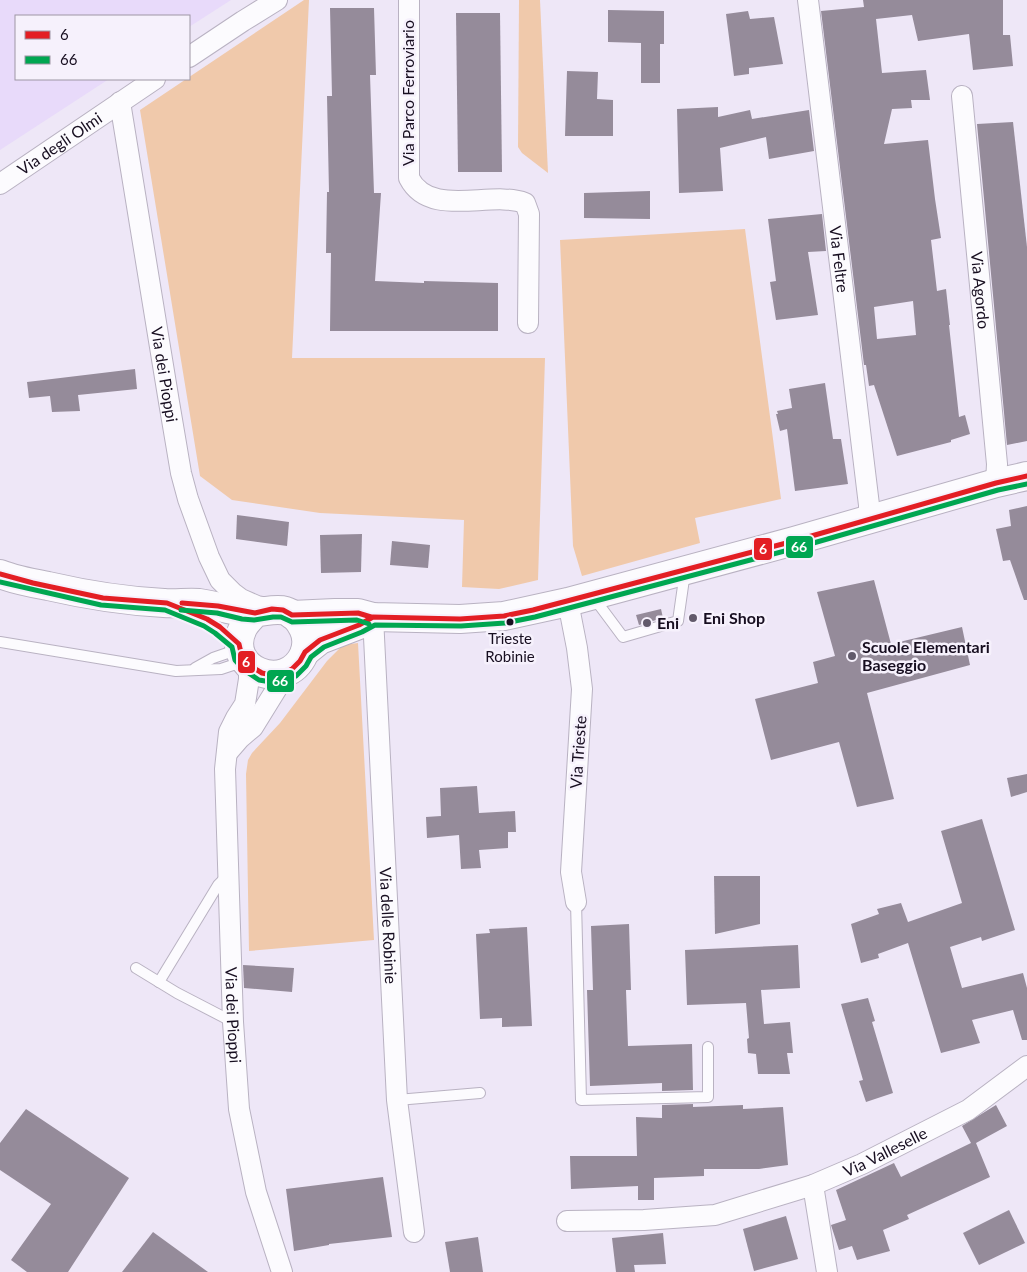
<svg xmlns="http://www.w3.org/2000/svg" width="1027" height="1272" viewBox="0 0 1027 1272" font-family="Lato,sans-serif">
	<rect width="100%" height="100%" fill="#eee7f7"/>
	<!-- built -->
	<polygon fill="#e8dafa" points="0,0 231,0 189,27 189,16 16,16 16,79 109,79 0,150"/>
	<!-- green -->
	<g fill="#f0c9ab">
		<polygon points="304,0 309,0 292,358 545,358 538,580 499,589 462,587 464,520 320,513 232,500 200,476 140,110"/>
		<polygon points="519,0 540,0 548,173 522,153 518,147"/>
		<polygon points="745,229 781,499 695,518 700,543 582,576 573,546 560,240"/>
		<polygon points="358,643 374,940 249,951 246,774 248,760 252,753 280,723 327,661 343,645"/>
	</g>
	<!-- building -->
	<g fill="#958b9a" fill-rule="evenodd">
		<path d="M863,0H1003V35H1010L1013,66L973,70L969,34L918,41L912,15L876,19L882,73L926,70L930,100H911L912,108L892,109L884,144L928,140L935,199L941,238L931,240L937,291L946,289L950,325H949L959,417L965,415L970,434L951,440V442L897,456L874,385L869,386L866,365H864L821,11L864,7ZM913,301L916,335L877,339L874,307Z"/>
		<polygon points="330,8 374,8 376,75 370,75 374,193 381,193 375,281 424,283 424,281 498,283 498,331 330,331 331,253 326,253 327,192 329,192 327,96 332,96"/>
		<polygon points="608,10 664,11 664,44 660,44 660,83 641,83 641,43 608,42"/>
		<polygon points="748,11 750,19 774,17 783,64 749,68 749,74 734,76 726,14"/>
		<polygon points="456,13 500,13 502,172 458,172"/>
		<polygon points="567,71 598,72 597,99 613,100 613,136 565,136"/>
		<polygon points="718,107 718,117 750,110 752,119 809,110 814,151 769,159 766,137 720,148 723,191 679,193 677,109"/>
		<polygon points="1013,122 1027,247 1027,441 1007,445 977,124"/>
		<polygon points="650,191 650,219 584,218 584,193"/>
		<polygon points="822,214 826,251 808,252 818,315 776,320 770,282 776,281 768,219"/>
		<polygon points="135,369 137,389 78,395 80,411 52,412 50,396 29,398 27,382"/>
		<polygon points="825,383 833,439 841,439 848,484 795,491 787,429 780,431 776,414 778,414 777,411 792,408 789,389"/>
		<polygon points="1027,506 1027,600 1024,600 1010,560 1003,561 996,529 1011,526 1009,510"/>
		<polygon points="237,515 289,522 287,546 236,539"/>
		<polygon points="362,534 361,572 321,573 320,535"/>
		<polygon points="392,541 430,545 428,568 390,565"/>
		<polygon points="874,580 891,644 962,627 970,665 867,693 894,799 857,807 839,742 771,760 755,699 818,683 813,662 835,656 817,592"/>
		<polygon points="661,609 663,618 639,625 636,615"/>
		<polygon points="1027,774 1027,792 1011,797 1007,778"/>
		<polygon points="477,786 479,813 515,811 516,832 508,832 508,848 479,850 481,868 461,869 459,835 427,838 426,817 441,816 440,788"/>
		<polygon points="982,819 1015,930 982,941 981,937 950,947 962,988 1023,973 1027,988 1027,1040 1022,1040 1013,1010 972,1020 980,1043 941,1053 908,943 878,954 879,958 861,963 851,924 879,914 877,909 901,903 908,922 962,903 941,831"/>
		<polygon points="714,876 760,876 760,924 715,934"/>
		<polygon points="629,924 631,990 626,990 628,1046 692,1044 693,1090 662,1091 662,1083 590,1086 587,990 593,990 591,926"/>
		<polygon points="527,927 532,1026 502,1027 502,1018 480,1019 476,934 490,933 489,929"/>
		<polygon points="798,945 800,988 761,990 764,1024 790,1022 793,1053 787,1053 790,1074 758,1074 756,1054 748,1053 747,1039 749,1038 746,1003 687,1005 685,950"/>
		<polygon points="243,965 294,968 292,992 244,988"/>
		<polygon points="868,998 875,1021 872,1022 893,1093 866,1102 859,1081 863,1080 841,1004"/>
		<polygon points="693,1104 693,1107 743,1105 743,1109 783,1107 788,1165 759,1169 704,1169 704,1176 654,1178 654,1200 638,1200 638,1186 571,1189 570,1156 637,1156 636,1117 662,1118 662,1105"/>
		<polygon points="996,1105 1007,1126 976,1143 990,1177 907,1215 909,1219 883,1230 890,1251 857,1260 852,1246 839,1250 831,1225 846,1220 836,1190 894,1163 901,1177 971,1143 962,1126"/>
		<polygon points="26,1109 129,1178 68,1272 27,1272 11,1260 51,1204 0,1170 0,1143"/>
		<polygon points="383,1177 392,1237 329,1244 329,1245 294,1251 286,1189"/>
		<polygon points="1009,1210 1025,1243 979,1265 963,1233"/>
		<polygon points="786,1216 798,1259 754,1271 743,1229"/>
		<polygon points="153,1232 208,1272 122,1272"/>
		<polygon points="663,1233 666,1264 634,1265 635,1272 616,1272 612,1238"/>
		<polygon points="478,1237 483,1272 450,1272 445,1242"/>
	</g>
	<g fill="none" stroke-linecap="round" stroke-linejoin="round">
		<defs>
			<g id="lane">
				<polyline points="594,598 623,637 678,621 685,572"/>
				<polyline points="0,642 176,671 221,669 245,661"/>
				<polyline points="195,668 213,658 239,649"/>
				<polyline points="576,902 581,1100 708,1097 708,1047"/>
				<polyline points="136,968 177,993 233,1022"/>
				<polyline points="159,982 218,885 228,875"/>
				<polyline points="397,1100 480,1093"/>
			</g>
			<g id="street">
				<path d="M409,0V178C430,219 490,190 525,203L529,214L528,323"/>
				<path id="s1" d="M808,0L869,505V520"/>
				<polyline points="189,57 243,21 277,0"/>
				<path id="s2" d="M962,96L997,464L996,483"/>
				<path id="s3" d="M120,102L169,402L181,473L188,499L209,557L220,580L233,593L241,599L257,606L263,607"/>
				<path id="s4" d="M0,184L155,79"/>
				<polyline points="568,602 577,648 582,689 571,872 576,902"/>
				<path id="s5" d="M373,617L397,1100L414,1232"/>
				<path id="s6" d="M249,665V679L245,704L236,718L229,732L225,769L233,1022L239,1109L256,1192L282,1272"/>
				<polyline points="227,753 240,738 253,727 287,672"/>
				<polyline points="813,1185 827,1272"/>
				<path id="s7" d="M567,1221L644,1220L715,1215L813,1185L862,1164L968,1110L1027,1066"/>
			</g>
			<g id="secondary">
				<path d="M0,574C15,580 32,583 48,586C87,595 125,601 164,603C176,604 187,602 199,603C214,605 228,610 243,612C267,616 287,597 303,628C307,636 307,646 304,654C286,695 223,669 243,628C246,622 251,618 255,613"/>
				<polyline points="292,615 335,613 358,613 373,617 460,619 504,616 568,602 794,541 996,483 1027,476"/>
				<polyline points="305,652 320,640 359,625 373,617"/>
			</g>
		</defs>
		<!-- lane casing -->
		<use href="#lane" stroke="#b9b2c2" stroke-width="12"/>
		<!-- street casing -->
		<use href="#street" stroke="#b9b2c2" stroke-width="22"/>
		<!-- secondary casing -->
		<use href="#secondary" stroke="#b9b2c2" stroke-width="30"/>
		<!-- lane -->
		<use href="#lane" stroke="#fcfbfe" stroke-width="10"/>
		<!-- street -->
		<use href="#street" stroke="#fcfbfe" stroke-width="20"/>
		<!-- secondary -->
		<use href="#secondary" stroke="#fcfbfe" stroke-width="28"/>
		<defs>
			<g id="bus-1">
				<polyline points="0,574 33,583 103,598 167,603 207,619 220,627 239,644 242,657 249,665 262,673 272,675 283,674 292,669 300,661 305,652 320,640 359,625 373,617 460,619 504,616 533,610 794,541 996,483 1027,476"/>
				<polyline points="182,603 218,606 255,613 272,609 283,610 292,615 358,613 371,617"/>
			</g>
			<g id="bus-2">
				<polyline points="0,582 101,605 165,610 204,626 215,633 232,647 235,660 244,670 259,680 271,682 285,681 296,676 306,666 311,657 324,647 362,632 375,625 461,626 505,623 535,617 796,548 998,490 1027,484"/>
				<polyline points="181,610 217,613 242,619 254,620 273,617 281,617 292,622 357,620 369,624"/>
			</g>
		</defs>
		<!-- bus-1 casing -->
		<use href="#bus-1" stroke="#f6f1fc" stroke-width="9"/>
		<!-- bus-2 casing -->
		<use href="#bus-2" stroke="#f6f1fc" stroke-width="9"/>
		<!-- bus-1 -->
		<use href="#bus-1" stroke="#e31e24" stroke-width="5"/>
		<!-- bus-2 -->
		<use href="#bus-2" stroke="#00a651" stroke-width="5"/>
	</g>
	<!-- markers -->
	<g fill="#625a6b" stroke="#f6f1fc" stroke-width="2">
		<circle cx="693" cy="618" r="5"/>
		<circle cx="647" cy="623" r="5"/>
		<circle cx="852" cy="656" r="5"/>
	</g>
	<circle fill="#170e20" stroke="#f6f1fc" stroke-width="2" cx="510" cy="622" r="4.5"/>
	<g text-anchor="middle" stroke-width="5" stroke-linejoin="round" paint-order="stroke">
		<!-- bus labels -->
		<g font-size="15" fill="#170e20" stroke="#f6f1fc">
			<text x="510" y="644">Trieste<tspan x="510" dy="18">Robinie</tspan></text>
		</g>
		<!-- street labels -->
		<g font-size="16" fill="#170e20" stroke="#f6f1fc">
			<text transform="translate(408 93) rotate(-90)" y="6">Via Parco Ferroviario</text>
			<text dy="6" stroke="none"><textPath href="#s4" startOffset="72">Via degli Olmi</textPath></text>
			<text dy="6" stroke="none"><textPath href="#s1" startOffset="261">Via Feltre</textPath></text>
			<text dy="6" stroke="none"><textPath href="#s2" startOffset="195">Via Agordo</textPath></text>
			<text dy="6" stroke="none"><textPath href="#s3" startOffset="276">Via dei Pioppi</textPath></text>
			<text transform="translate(578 752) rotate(-86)" y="6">Via Trieste</text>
			<text dy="6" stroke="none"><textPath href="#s5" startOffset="309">Via delle Robinie</textPath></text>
			<text dy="6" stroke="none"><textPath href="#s6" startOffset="355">Via dei Pioppi</textPath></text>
			<text dy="6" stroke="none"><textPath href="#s7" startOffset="330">Via Valleselle</textPath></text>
		</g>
		<!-- poi labels -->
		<g font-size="16" font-weight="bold" fill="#170e20" stroke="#f6f1fc" text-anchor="start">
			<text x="703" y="624">Eni Shop</text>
			<text x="657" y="629">Eni</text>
			<text x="862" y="653">Scuole Elementari<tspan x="862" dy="18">Baseggio</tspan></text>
		</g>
	</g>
	<g stroke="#f6f1fc" stroke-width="2">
		<rect x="785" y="535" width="29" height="24" rx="5" fill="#00a651"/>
		<rect x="753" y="537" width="20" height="24" rx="5" fill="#e31e24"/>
		<rect x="237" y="650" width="19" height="24" rx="5" fill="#e31e24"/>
		<rect x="266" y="669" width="29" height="24" rx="5" fill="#00a651"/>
	</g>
	<g font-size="14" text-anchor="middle" font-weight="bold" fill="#fff">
		<text x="799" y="552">66</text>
		<text x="763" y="554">6</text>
		<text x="246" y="667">6</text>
		<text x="280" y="686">66</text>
	</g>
	<!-- legend -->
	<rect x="15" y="15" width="175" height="65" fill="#f6f1fc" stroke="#9d96a4"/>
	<rect x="25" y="31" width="25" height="8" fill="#e31e24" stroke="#9d96a4"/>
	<text x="60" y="40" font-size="15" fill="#170e20">6</text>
	<rect x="25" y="56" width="25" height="8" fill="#00a651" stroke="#9d96a4"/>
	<text x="60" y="65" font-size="15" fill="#170e20">66</text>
</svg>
